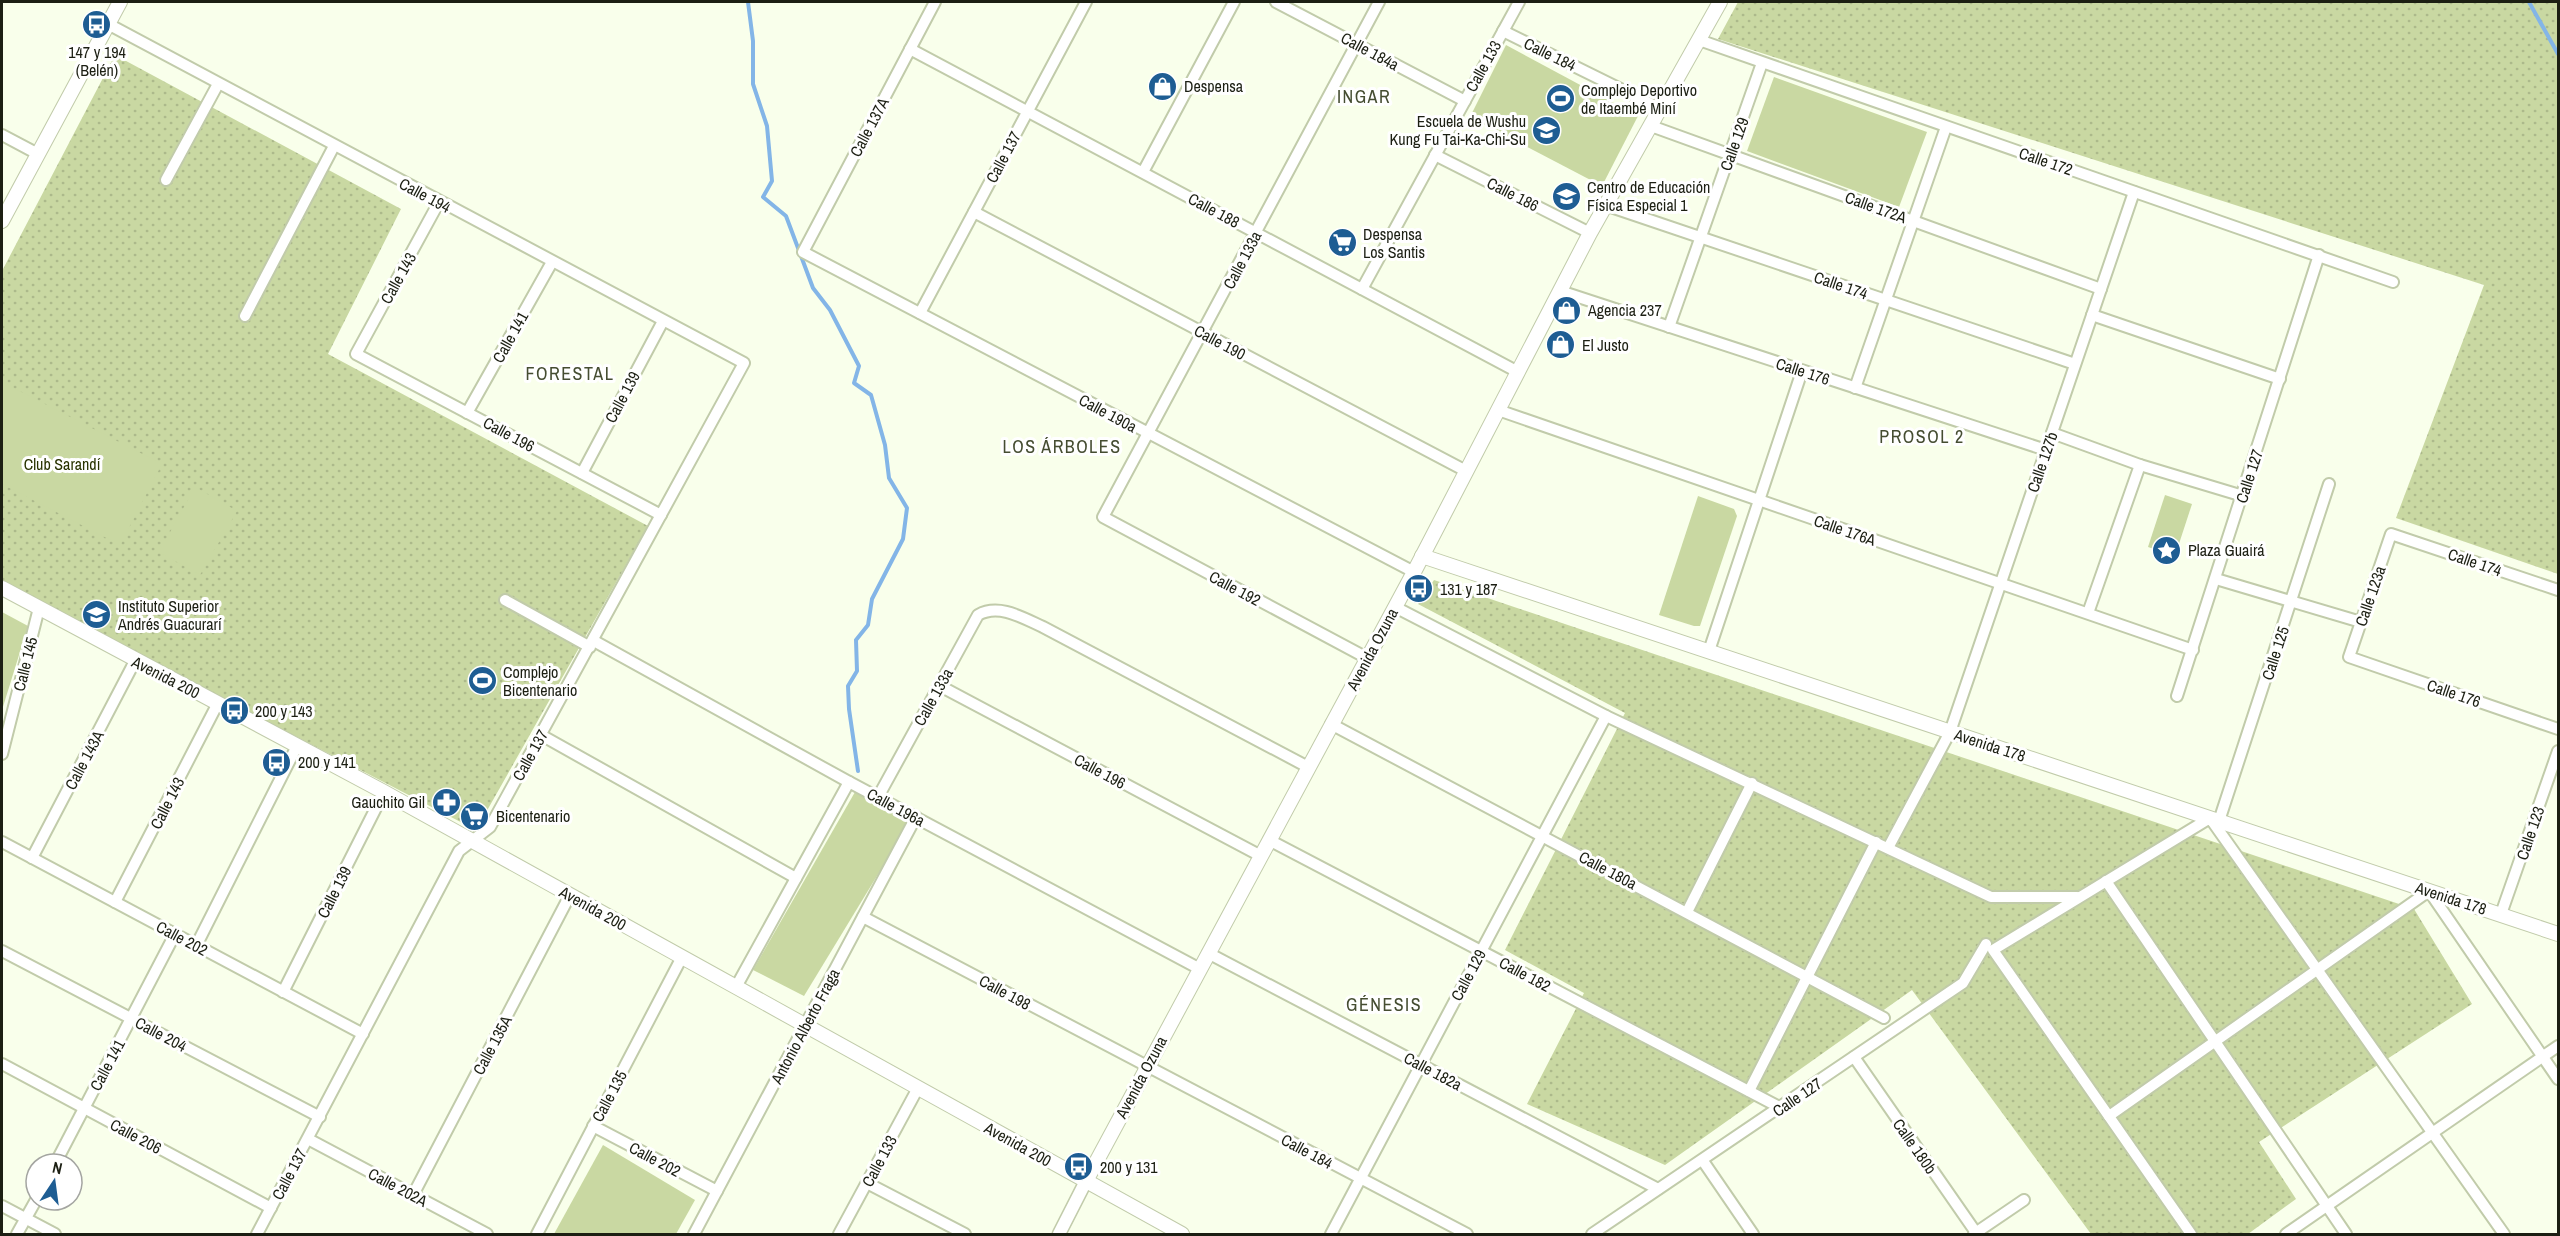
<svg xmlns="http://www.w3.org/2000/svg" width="2560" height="1236" viewBox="0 0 2560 1236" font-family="'Archivo Narrow',sans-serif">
	<defs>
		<pattern id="grass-dots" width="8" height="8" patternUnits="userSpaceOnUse" patternTransform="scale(1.5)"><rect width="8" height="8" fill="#c9d8a2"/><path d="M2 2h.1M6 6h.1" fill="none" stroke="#acb98b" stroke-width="1.8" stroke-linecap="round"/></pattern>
	</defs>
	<rect width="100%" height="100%" fill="#f9ffeb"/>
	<!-- grass -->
	<g fill="url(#grass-dots)">
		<polygon points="1738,2 2558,2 2558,574 2396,518 2484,285 1718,39"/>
		<polygon points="115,55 401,209 328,354 648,526 476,830 2,584 2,271"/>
		<polygon points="1434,580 2414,909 2472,1004 2259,1142 2296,1199 2248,1234 2091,1234 1912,990 1665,1165 1527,1104 1584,993 1505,950 1625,713 1418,604"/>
	</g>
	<!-- park -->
	<g fill="#c9d8a2">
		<polygon points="1506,45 1638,116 1602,186 1470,117"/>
		<polygon points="1774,77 1927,132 1899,207 1747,151"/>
		<polygon points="2,382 162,464 120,545 2,484"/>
		<polygon points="195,487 237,511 200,575 159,552"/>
		<polygon points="2165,495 2192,504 2175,556 2148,547"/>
		<polygon points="1698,496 1734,509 1737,516 1700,626 1694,626 1659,615"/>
		<polygon points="2,612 28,626 2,710"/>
		<polygon points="855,792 911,820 804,996 753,970"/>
		<polygon points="603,1145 695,1200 676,1234 554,1234"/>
	</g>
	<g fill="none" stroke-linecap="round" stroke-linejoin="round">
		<!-- stream -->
		<g stroke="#83b5e7" stroke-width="4">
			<polyline points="748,2 753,41 753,84 767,126 772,181 763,197 786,216 813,288 830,310 859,366 854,383 871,395 885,445 889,478 907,508 903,539 872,599 868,625 856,640 857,671 848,686 849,709 858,771"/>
			<polyline points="2529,2 2558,54"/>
		</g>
		<defs>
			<g id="minor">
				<polyline points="935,2 803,252 1414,572"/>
				<polyline points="1276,2 1465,101"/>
				<polyline points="108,24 744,363 490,827 459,851 257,1234"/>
				<polyline points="1503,31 1661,109"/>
				<polyline points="1699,40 2393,282"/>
				<polyline points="910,49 1518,372"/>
				<polyline points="1651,126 2101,289"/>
				<polyline points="2,135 38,154"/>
				<polyline points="1435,155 1590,233"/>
				<polyline points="1143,172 1234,2"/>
				<polyline points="166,180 218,84"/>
				<polyline points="439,202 356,354 661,515"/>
				<polyline points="1608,206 2075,364"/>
				<polyline points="974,212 1466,471"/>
				<polyline points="1362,289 1519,2"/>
				<polyline points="1560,291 2046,450"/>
				<polyline points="920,313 1086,2"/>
				<polyline points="2092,315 2280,379"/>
				<polyline points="245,316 334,146"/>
				<polyline points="1669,327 1762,63"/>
				<polyline points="1855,388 1946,127"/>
				<polyline points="1498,410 2193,650"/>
				<polyline points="467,413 552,262"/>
				<polyline points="2052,433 2140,465 2243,496"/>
				<polyline points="582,473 663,321"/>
				<polyline points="2216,579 2361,622"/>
				<polyline points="2558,590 2391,534 2349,657 2558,729"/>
				<polyline points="505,600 590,647"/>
				<polyline points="1395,607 1606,716 1991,897 2077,897"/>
				<polyline points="2088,613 2140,465"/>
				<polyline points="594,641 849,782 1200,969"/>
				<polyline points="1709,651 1802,371"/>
				<polyline points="1367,658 1103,517 1379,2"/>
				<polyline points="940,686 1261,856"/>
				<polyline points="2177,696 2319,255"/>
				<polyline points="1331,724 1884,1018"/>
				<polyline points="541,735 796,878"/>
				<polyline points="2,754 39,608"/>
				<path d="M878,797L978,615C999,603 1023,618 1043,627L1308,767"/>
				<polyline points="2219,821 2329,484"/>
				<polyline points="1269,840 1781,1108"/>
				<polyline points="2,842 363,1034"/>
				<polyline points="1888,848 1950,732 2134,192"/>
				<polyline points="32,858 135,661"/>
				<polyline points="2106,881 2346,1234"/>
				<polyline points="115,902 218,703"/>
				<polyline points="1687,912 1752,783"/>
				<polyline points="2501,914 2558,751"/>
				<polyline points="863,917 1467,1234"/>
				<polyline points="196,946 297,746"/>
				<polyline points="2,951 320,1117"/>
				<polyline points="1208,953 1658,1189"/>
				<polyline points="736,987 849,782"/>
				<polyline points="283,992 384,792"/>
				<polyline points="1854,1057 1977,1234"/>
				<polyline points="2,1064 271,1208"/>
				<polyline points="1749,1091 1876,842"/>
				<polyline points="2109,1116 2429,891 2558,1079"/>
				<polyline points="593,1126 717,1191"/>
				<polyline points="308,1139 487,1234"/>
				<polyline points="1703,1161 1753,1234"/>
				<polyline points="55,1164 175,934"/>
				<polyline points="867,1183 965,1234"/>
				<polyline points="413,1195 570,895"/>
				<polyline points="2,1206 55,1234"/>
				<polyline points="17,1234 36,1200"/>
				<polyline points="537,1234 682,957"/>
				<polyline points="694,1234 916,817"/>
				<polyline points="839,1234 918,1088"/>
				<polyline points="1331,1234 1606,716"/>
				<polyline points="1592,1234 1963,983 1986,944"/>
				<polyline points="1974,1234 2024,1200"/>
				<polyline points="2191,1234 1993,950 2210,818 2504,1234"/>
				<polyline points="2286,1234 2558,1046"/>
			</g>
			<polyline id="tertiary" points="1059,1234 1086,1181"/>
			<g id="secondary">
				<polyline points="2,221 120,2"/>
				<polyline points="1422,556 2558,934"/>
				<polyline points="2,588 384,792 1182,1234"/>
				<polyline points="1086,1181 1414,572 1590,233 1720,2"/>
			</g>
		</defs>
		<!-- minor casing -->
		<use href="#minor" stroke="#c1cbaa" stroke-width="14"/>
		<!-- tertiary casing -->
		<use href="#tertiary" stroke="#c1cbaa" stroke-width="15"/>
		<!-- secondary casing -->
		<use href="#secondary" stroke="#c1cbaa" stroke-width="16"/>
		<!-- minor -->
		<use href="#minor" stroke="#fff" stroke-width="10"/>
		<!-- tertiary -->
		<use href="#tertiary" stroke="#fff" stroke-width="12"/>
		<!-- secondary -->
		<use href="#secondary" stroke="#fff" stroke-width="14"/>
	</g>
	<!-- icons -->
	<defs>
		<symbol id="bus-disc" viewBox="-11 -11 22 22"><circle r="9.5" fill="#1e5d93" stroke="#fff"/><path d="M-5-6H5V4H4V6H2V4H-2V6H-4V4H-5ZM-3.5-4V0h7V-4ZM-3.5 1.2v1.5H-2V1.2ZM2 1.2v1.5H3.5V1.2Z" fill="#fff"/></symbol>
		<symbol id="shop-disc" viewBox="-11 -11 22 22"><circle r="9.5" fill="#1e5d93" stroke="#fff"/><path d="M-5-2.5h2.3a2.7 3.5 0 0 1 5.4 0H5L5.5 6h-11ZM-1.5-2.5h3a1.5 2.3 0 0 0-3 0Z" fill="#fff"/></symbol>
		<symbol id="stadium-disc" viewBox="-11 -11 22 22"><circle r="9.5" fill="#1e5d93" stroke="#fff"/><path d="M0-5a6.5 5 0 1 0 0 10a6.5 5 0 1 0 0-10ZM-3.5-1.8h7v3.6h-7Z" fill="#fff"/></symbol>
		<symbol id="school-disc" viewBox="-11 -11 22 22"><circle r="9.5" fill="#1e5d93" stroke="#fff"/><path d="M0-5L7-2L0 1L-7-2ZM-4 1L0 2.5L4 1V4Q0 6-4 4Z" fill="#fff"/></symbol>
		<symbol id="supermarket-disc" viewBox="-11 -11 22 22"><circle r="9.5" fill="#1e5d93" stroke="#fff"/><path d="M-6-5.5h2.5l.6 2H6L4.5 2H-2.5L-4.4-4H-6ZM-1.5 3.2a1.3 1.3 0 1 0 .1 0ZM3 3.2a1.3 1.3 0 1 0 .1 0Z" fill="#fff"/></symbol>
		<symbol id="sight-disc" viewBox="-11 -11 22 22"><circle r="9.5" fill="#1e5d93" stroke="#fff"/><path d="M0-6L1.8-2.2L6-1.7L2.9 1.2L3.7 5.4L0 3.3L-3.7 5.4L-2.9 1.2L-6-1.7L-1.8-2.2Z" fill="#fff"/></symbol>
		<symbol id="university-disc" viewBox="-11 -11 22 22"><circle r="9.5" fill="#1e5d93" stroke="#fff"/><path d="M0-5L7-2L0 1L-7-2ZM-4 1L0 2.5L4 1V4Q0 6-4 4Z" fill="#fff"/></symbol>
		<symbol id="pharmacy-disc" viewBox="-11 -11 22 22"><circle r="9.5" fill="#1e5d93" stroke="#fff"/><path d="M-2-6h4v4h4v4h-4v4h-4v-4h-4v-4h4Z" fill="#fff"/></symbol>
	</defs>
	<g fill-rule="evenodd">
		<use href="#bus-disc" x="80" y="8" width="33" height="33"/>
		<use href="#shop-disc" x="1146" y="70" width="33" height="33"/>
		<use href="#stadium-disc" x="1544" y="82" width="33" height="33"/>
		<use href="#school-disc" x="1530" y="114" width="33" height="33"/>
		<use href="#school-disc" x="1550" y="180" width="33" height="33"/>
		<use href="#supermarket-disc" x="1326" y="226" width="33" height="33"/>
		<use href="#shop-disc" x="1550" y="294" width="33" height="33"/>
		<use href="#shop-disc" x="1544" y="328" width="33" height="33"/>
		<use href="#sight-disc" x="2150" y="534" width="33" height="33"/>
		<use href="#bus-disc" x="1402" y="572" width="33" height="33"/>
		<use href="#university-disc" x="80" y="598" width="33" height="33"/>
		<use href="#stadium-disc" x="466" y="664" width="33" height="33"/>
		<use href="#bus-disc" x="218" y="694" width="33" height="33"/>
		<use href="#bus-disc" x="260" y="746" width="33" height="33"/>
		<use href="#pharmacy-disc" x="430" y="786" width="33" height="33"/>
		<use href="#supermarket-disc" x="458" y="800" width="33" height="33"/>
		<use href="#bus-disc" x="1062" y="1150" width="33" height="33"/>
	</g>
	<g text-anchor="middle" stroke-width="6" stroke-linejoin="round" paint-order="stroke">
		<!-- street labels -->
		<g font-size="16" fill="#1c1f13" stroke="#fff">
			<text transform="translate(1370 51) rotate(28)" y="6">Calle 184a</text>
			<text transform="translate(1550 54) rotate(26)" y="6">Calle 184</text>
			<text transform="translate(1483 66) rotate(-61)" y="6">Calle 133</text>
			<text transform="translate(869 127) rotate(-62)" y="6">Calle 137A</text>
			<text transform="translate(1734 144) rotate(-70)" y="6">Calle 129</text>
			<text transform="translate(1003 157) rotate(-62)" y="6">Calle 137</text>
			<text transform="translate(2046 161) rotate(19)" y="6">Calle 172</text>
			<text transform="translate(1513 194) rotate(27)" y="6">Calle 186</text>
			<text transform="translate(425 195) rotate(28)" y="6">Calle 194</text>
			<text transform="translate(1876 207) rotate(20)" y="6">Calle 172A</text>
			<text transform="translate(1214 210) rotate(28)" y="6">Calle 188</text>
			<text transform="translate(1242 260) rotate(-62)" y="6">Calle 133a</text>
			<text transform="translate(398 278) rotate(-61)" y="6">Calle 143</text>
			<text transform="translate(1841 285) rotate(19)" y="6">Calle 174</text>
			<text transform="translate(510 337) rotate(-61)" y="6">Calle 141</text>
			<text transform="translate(1220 342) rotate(28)" y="6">Calle 190</text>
			<text transform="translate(1803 371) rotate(18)" y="6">Calle 176</text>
			<text transform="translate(622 397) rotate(-62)" y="6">Calle 139</text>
			<text transform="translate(1108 413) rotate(28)" y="6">Calle 190a</text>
			<text transform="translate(509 434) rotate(28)" y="6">Calle 196</text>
			<text transform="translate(2042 462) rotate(-71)" y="6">Calle 127b</text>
			<text transform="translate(2249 476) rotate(-72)" y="6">Calle 127</text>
			<text transform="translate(1845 530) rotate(19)" y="6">Calle 176A</text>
			<text transform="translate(2475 562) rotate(19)" y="6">Calle 174</text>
			<text transform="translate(1235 588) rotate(28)" y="6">Calle 192</text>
			<text transform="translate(2370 596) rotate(-71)" y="6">Calle 123a</text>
			<text transform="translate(1372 649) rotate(-62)" y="6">Avenida Ozuna</text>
			<text transform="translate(2275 653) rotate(-72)" y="6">Calle 125</text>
			<text transform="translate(25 664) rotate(-76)" y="6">Calle 145</text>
			<text transform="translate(166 677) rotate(27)" y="6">Avenida 200</text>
			<text transform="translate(2454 693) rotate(19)" y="6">Calle 176</text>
			<text transform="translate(933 697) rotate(-61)" y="6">Calle 133a</text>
			<text transform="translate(1990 745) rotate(18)" y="6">Avenida 178</text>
			<text transform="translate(530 755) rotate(-61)" y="6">Calle 137</text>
			<text transform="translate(84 760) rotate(-62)" y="6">Calle 143A</text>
			<text transform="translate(1100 771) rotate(28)" y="6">Calle 196</text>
			<text transform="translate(167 803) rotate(-63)" y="6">Calle 143</text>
			<text transform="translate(896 807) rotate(28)" y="6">Calle 196a</text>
			<text transform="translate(2530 833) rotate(-71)" y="6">Calle 123</text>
			<text transform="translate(1608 870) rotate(28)" y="6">Calle 180a</text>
			<text transform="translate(334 892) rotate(-63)" y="6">Calle 139</text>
			<text transform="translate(2451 898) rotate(18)" y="6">Avenida 178</text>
			<text transform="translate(593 908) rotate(29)" y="6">Avenida 200</text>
			<text transform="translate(182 938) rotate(28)" y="6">Calle 202</text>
			<text transform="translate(1525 974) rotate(28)" y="6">Calle 182</text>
			<text transform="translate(1468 975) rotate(-62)" y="6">Calle 129</text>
			<text transform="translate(1005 992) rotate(28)" y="6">Calle 198</text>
			<text transform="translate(805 1026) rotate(-62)" y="6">Antonio Alberto Fraga</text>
			<text transform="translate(161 1034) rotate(28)" y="6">Calle 204</text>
			<text transform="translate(492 1045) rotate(-62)" y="6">Calle 135A</text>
			<text transform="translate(107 1065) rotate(-62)" y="6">Calle 141</text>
			<text transform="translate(1433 1071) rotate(28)" y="6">Calle 182a</text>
			<text transform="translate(1141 1077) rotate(-62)" y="6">Avenida Ozuna</text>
			<text transform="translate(609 1096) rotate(-62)" y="6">Calle 135</text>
			<text transform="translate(1797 1097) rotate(-34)" y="6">Calle 127</text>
			<text transform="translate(136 1136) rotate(28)" y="6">Calle 206</text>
			<text transform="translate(1018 1144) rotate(29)" y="6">Avenida 200</text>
			<text transform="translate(1915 1146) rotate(55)" y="6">Calle 180b</text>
			<text transform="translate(1307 1151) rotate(28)" y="6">Calle 184</text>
			<text transform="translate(655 1159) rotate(28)" y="6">Calle 202</text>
			<text transform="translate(879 1161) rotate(-62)" y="6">Calle 133</text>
			<text transform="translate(289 1174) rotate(-62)" y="6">Calle 137</text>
			<text transform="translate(398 1187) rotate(28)" y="6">Calle 202A</text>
		</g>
		<!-- poi labels -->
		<g font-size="16" fill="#1c1f13" stroke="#fff" text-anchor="start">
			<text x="97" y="58" text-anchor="middle">147 y 194<tspan x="97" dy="18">(Belén)</tspan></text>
			<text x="1184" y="92">Despensa</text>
			<text x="1581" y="96">Complejo Deportivo<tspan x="1581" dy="18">de Itaembé Miní</tspan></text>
			<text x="1526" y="127" text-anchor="end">Escuela de Wushu<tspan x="1526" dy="18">Kung Fu Tai-Ka-Chi-Su</tspan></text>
			<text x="1587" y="193">Centro de Educación<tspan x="1587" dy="18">Física Especial 1</tspan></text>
			<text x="1363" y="240">Despensa<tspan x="1363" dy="18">Los Santis</tspan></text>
			<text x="1588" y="316">Agencia 237</text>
			<text x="1582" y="351">El Justo</text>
			<text x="2188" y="556">Plaza Guairá</text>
			<text x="1440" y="595">131 y 187</text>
			<text x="118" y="612">Instituto Superior<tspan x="118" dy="18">Andrés Guacurarí</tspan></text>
			<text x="503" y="678">Complejo<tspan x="503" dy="18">Bicentenario</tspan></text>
			<text x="255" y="717">200 y 143</text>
			<text x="298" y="768">200 y 141</text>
			<text x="425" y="808" text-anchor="end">Gauchito Gil</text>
			<text x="496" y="822">Bicentenario</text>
			<text x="1100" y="1173">200 y 131</text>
		</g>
		<!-- park labels -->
		<g font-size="16" fill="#293300" stroke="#fff">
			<text x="62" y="470">Club Sarandí</text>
		</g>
		<!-- neighbourhood labels -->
		<g font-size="18" letter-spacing="1.5" fill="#454d31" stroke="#fff">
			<text x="1364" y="103">INGAR</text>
			<text x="570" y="380">FORESTAL</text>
			<text x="1922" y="443">PROSOL 2</text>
			<text x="1062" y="453">LOS ÁRBOLES</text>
			<text x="1384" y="1011">GÉNESIS</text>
		</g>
	</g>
	<!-- border -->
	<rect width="2560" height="1236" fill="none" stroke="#1c1f13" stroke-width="6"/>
	<!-- north arrow -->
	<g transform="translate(54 1182) rotate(13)"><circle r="28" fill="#ffffff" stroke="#a4a5a1" stroke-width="1.5"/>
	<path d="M0-4.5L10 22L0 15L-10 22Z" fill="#1e5d93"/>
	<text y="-9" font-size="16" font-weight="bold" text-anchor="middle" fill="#1c1f13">N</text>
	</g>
</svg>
